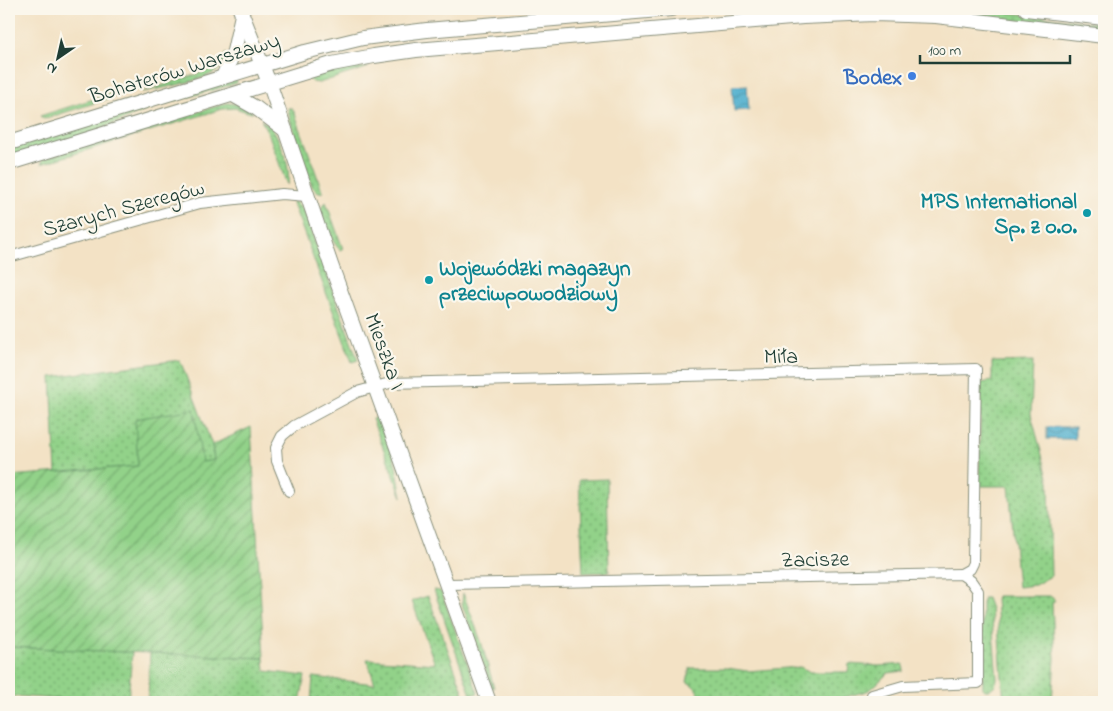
<svg xmlns="http://www.w3.org/2000/svg" width="1113" height="711" viewBox="0 0 1113 711" font-family="'Indie Flower',sans-serif">
	<defs>
		<pattern id="grass-dots" width="8" height="8" patternUnits="userSpaceOnUse" patternTransform="scale(1.25)"><rect width="8" height="8" fill="#92d289"/><path d="M2 2h.1M6 6h.1" fill="none" stroke="#77ac71" stroke-width="1.8" stroke-linecap="round"/></pattern>
		<pattern id="garden-furrows" width="10" height="10" patternUnits="userSpaceOnUse" patternTransform="scale(1.25)"><rect width="10" height="10" fill="#92d289"/><path d="M-1 1l2-2M0 10L10 0M9 11l2-2" fill="none" stroke="#77ac71"/></pattern>
		<pattern id="water-waves" width="16" height="10" patternUnits="userSpaceOnUse" patternTransform="scale(1.25)"><rect width="16" height="10" fill="#4fafce"/><path d="M0 5q4-4 8 0t8 0" fill="none" stroke="#4190a8"/></pattern>
	</defs>
	<rect width="100%" height="100%" fill="#fbf7ec"/>
	<filter id="ink" filterUnits="userSpaceOnUse"><feTurbulence type="fractalNoise" baseFrequency=".02" numOctaves="2"/><feDisplacementMap in="SourceGraphic" scale="10" xChannelSelector="R" yChannelSelector="G"/><feConvolveMatrix kernelMatrix="1 2 1 2 8 2 1 2 1" color-interpolation-filters="sRGB"/></filter>
	<filter id="wash" filterUnits="userSpaceOnUse"><feTurbulence type="fractalNoise" baseFrequency=".0096" numOctaves="4" result="noise"/><feDisplacementMap in="SourceGraphic" scale="20" xChannelSelector="R" yChannelSelector="G"/><feGaussianBlur stdDeviation="1.12" result="paint"/><feColorMatrix in="noise" values="0 0 0 0 0 0 0 0 0 0 0 0 0 0 0 0 0 1.4 0 .05"/><feComposite in="paint" operator="in"/></filter>
	<g filter="url(#wash)">
		<rect width="100%" height="100%" fill="#f3e2c5"/>
		<!-- grass -->
		<g fill="url(#grass-dots)" stroke="#58885e">
			<polygon points="915,9 977,9 1104,24 1104,31"/>
			<path d="M226,53C224,58 224,64 220,68C210,80 158,89 142,92L210,70L220,63Z"/>
			<polygon points="369,67 319,83 312,82 307,78 334,69"/>
			<polygon points="236,79 237,83 157,106 88,134 9,157 9,148"/>
			<polygon points="119,91 120,95 44,119 40,116"/>
			<polygon points="227,103 241,105 253,112 251,113 235,108 222,109 41,164 43,159"/>
			<polygon points="288,108 292,108 294,111 323,193 316,191 312,186 291,123"/>
			<path d="M261,120C264,122 268,124 271,127C280,137 293,173 287,185L269,135Z"/>
			<polygon points="292,201 298,204 303,209 358,360 352,362"/>
			<path d="M326,202L343,249H342L340,250C330,239 322,222 321,208Z"/>
			<polygon points="180,360 212,445 214,461 201,462 194,409 139,466 56,473 51,377"/>
			<polygon points="1033,361 1031,414 1049,481 1051,576 1035,585 1018,587 1009,486 979,486 981,383 992,381 992,362"/>
			<polygon points="379,416 395,461 402,497 372,419"/>
			<polygon points="607,479 609,572 583,573 579,480"/>
			<polygon points="434,590 440,591 442,594 478,693 471,695"/>
			<polygon points="463,593 481,641 494,688 492,688 462,604"/>
			<polygon points="428,596 467,702 311,702 313,677 375,684 367,659 435,664 412,601"/>
			<polygon points="997,596 1050,596 1055,600 1052,604 1055,659 1052,702 1004,702 996,599"/>
			<polygon points="984,598 987,598 991,609 997,679 995,685 989,690 985,690 983,688 982,603"/>
			<polygon points="9,647 132,652 128,702 103,702 15,696 9,699"/>
			<polygon points="150,653 264,658 265,671 305,676 300,702 140,702 140,698 148,698"/>
			<path d="M849,664L879,666L903,664L904,671L888,673L870,690L828,702H699C700,693 696,686 687,682L690,668H727L747,671L800,667L811,672H848Z"/>
		</g>
		<!-- garden -->
		<polygon fill="url(#garden-furrows)" stroke="#58885e" points="194,409 202,462 214,460 212,445 251,427 264,658 9,647 9,476 138,466 135,419"/>
		<!-- water -->
		<g fill="url(#water-waves)" stroke="#377681">
			<polygon points="747,85 749,110 734,111 732,86"/>
			<rect x="1047" y="427" width="28" height="12"/>
		</g>
	</g>
	<g filter="url(#ink)">
		<g fill="none" stroke-linecap="round" stroke-linejoin="round">
			<defs>
				<g id="street">
					<polyline points="9,257 200,203 282,194 307,196"/>
					<polyline points="289,491 277,461 276,448 282,436 294,426 357,392 390,383 976,369 973,563 970,569 961,574"/>
					<polyline points="447,584 961,574 971,581 978,591 978,683 903,686 872,695"/>
				</g>
				<g id="secondary">
					<polyline points="240,9 271,88 331,265 489,702"/>
					<polyline points="1026,9 1104,18"/>
					<polyline points="223,77 234,51 242,15"/>
					<polyline points="233,95 256,108 285,130"/>
					<polyline points="9,143 305,52 363,38 427,30 671,9"/>
					<polyline points="9,163 332,64 374,56 416,50 803,17 874,14 936,16 1104,36"/>
				</g>
			</defs>
			<!-- street casing -->
			<use href="#street" stroke="#89907c" stroke-width="12"/>
			<!-- secondary casing -->
			<use href="#secondary" stroke="#89907c" stroke-width="16"/>
			<!-- street -->
			<use href="#street" stroke="#fff" stroke-width="10"/>
			<!-- secondary -->
			<use href="#secondary" stroke="#fff" stroke-width="14"/>
		</g>
	</g>
	<!-- markers -->
	<circle fill="#3f7fe0" stroke="#fbf7ec" stroke-width="2" cx="912" cy="76" r="5"/>
	<g fill="#0f9aa8" stroke="#fbf7ec" stroke-width="2">
		<circle cx="1087" cy="213" r="5"/>
		<circle cx="429" cy="280" r="5"/>
	</g>
	<g text-anchor="middle" stroke-width="4.5" stroke-linejoin="round" paint-order="stroke">
		<!-- street labels -->
		<g font-size="22" fill="#1f3d34" stroke="#fbf7ec">
			<text transform="translate(184 67) rotate(-17)" y="8">Bohaterów Warszawy</text>
			<text transform="translate(123 207) rotate(-15)" y="8">Szarych Szeregów</text>
			<text transform="translate(386 351) rotate(70)" y="8">Mieszka I</text>
			<text transform="translate(781 355) rotate(-1)" y="8">Miła</text>
			<text transform="translate(815 558) rotate(-1)" y="8">Zacisze</text>
		</g>
		<!-- shop labels -->
		<g font-size="22" font-weight="bold" fill="#366cbe" stroke="#fbf7ec" text-anchor="end">
			<text x="902" y="84">Bodex</text>
		</g>
		<!-- culture labels -->
		<g font-size="22" font-weight="bold" fill="#0d838f" stroke="#fbf7ec" text-anchor="end">
			<text x="1077" y="208">MPS International<tspan x="1077" dy="25">Sp. z o.o.</tspan></text>
			<text x="439" y="275" text-anchor="start">Wojewódzki magazyn<tspan x="439" dy="25">przeciwpowodziowy</tspan></text>
		</g>
	</g>
	<!-- margin -->
	<rect width="1113" height="711" fill="none" stroke="#fbf7ec" stroke-width="30"/>
	<!-- north arrow -->
	<g transform="translate(58 58) rotate(214)" stroke="#fbf7ec" stroke-width="4" paint-order="stroke">
	<path d="M0-4L9 19L0 12L-9 19Z" fill="#1f3d34"/>
	<text y="-8" font-size="14" font-weight="bold" text-anchor="middle" fill="#1f3d34">N</text>
	</g>
	<!-- scale -->
	<path d="M920 55v8h150v-8" fill="none" stroke="#1f3d34" stroke-width="2.5"/>
	<text x="928" y="55" font-size="15" fill="#1f3d34" stroke="#fbf7ec" stroke-width="4" paint-order="stroke">100 m</text>
</svg>
